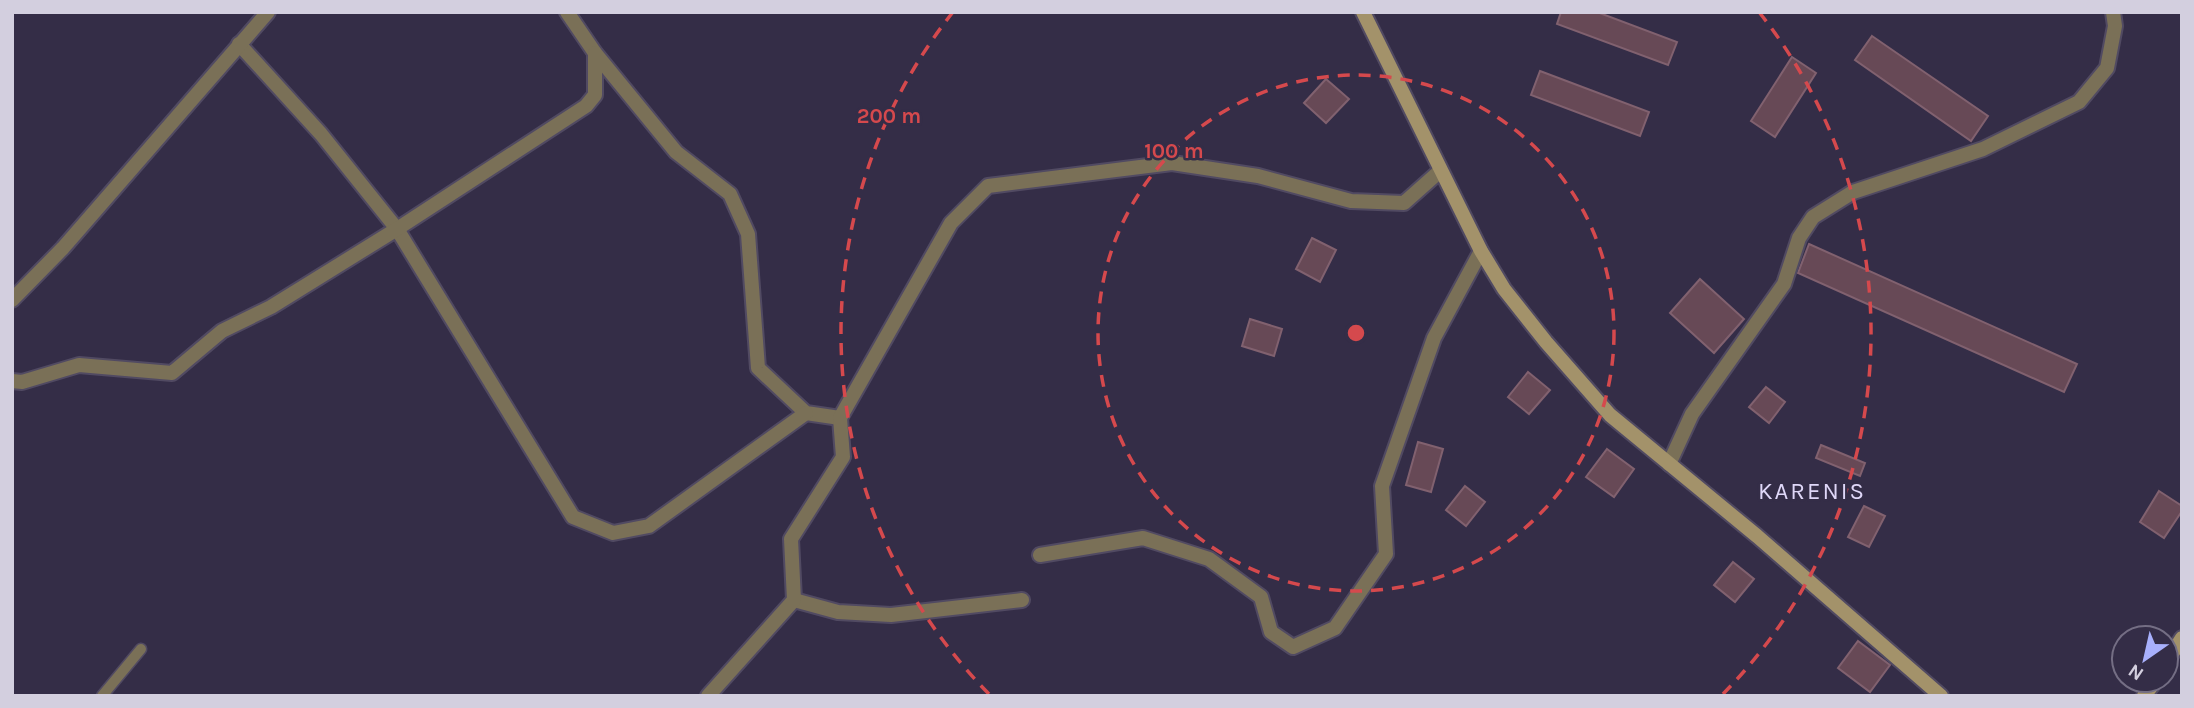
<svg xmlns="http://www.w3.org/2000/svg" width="2194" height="708" viewBox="0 0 2194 708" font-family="Karla,sans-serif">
	<rect width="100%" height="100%" fill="#342d47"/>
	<!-- building -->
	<g fill="#674956" stroke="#81616f" stroke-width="2">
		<polygon points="1561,12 1597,12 1677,42 1668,65 1557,24"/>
		<polygon points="1872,36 1988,116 1971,141 1855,60"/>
		<polygon points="1792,57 1816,73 1775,137 1751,121"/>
		<polygon points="1540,71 1649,112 1640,136 1531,95"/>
		<polygon points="1326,79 1349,99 1326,123 1304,103"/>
		<polygon points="1312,238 1336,250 1320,282 1296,269"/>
		<polygon points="1809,244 2077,364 2064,392 1798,273"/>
		<polygon points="1700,279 1744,319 1714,353 1670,313"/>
		<polygon points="1250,319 1282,329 1274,356 1242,346"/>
		<polygon points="1528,372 1550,390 1529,414 1508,397"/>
		<polygon points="1766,387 1785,402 1769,423 1749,407"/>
		<polygon points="1418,442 1443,449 1431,492 1406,485"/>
		<polygon points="1821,445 1865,463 1860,476 1816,458"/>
		<polygon points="1607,449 1634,469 1614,497 1586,477"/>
		<polygon points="1465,486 1485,502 1466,526 1446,510"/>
		<polygon points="2159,491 2182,506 2182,511 2164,538 2140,522"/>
		<polygon points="1864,506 1885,516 1869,547 1848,537"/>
		<polygon points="1733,562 1754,579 1735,602 1714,585"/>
		<polygon points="1858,641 1890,665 1870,692 1838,668"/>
	</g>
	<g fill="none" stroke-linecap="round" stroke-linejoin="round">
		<defs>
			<polyline id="service" points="102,696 141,649"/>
			<g id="minor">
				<polyline points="567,12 595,53 676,152 730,194 748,234 758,368 806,413 840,418"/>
				<polyline points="239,44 321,134 397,229 573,517 613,533 649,526 806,413"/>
				<polyline points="12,300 63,248 268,12"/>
				<polyline points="12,381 22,382 79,365 172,373 222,331 271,307 397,229 586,106 595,95 595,53"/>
				<polyline points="1669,464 1692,414 1784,284 1799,238 1813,217 1853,192 1983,149 2079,102 2107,68 2115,26 2113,12"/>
				<polyline points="1040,555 1143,538 1209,559 1261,597 1271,632 1293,647 1335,628 1386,554 1382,486 1434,338 1481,251"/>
				<polyline points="794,600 838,612 891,615 1022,600"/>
				<polyline points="708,696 794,600 791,539 843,457 840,418 951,223 988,186 1172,163 1258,176 1351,201 1404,203 1440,171"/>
			</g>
			<g id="secondary">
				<polyline points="1363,12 1481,251 1504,289 1546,342 1610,415 1757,536 1941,696"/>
				<polyline points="2166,663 2182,638"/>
				<polyline points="2144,696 2156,680"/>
			</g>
		</defs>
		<!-- service casing -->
		<use href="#service" stroke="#514a62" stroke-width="13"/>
		<!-- minor casing -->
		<use href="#minor" stroke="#514a62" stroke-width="18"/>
		<!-- secondary casing -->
		<use href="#secondary" stroke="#514a62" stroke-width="18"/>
		<!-- service -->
		<use href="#service" stroke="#7a7057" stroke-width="10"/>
		<!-- minor -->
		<use href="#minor" stroke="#7a7057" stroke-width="14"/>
		<!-- secondary -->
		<use href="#secondary" stroke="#a3926a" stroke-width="14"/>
	</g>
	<!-- distance rings -->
	<g fill="none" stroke="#d5494d" stroke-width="3.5" stroke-dasharray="12 9">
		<circle cx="1356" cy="333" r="258"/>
		<path d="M989 694A515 515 0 0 1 953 12M1759 12A515 515 0 0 1 1723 694"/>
	</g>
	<g text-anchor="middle" stroke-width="5" stroke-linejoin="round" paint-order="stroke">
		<!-- quarter labels -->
		<g font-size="24" letter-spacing="2" fill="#dfd7f8" stroke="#342d47">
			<text x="1812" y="499">KARENIS</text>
		</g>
	</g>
	<circle cx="1356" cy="333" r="10" fill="#d5494d" stroke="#342d47" stroke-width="3.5"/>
	<g font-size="21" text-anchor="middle" font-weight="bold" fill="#d5494d" stroke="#342d47" stroke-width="5" stroke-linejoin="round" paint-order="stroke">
		<text x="889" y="123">200 m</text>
		<text x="1174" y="158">100 m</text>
	</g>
	<!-- border -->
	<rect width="2194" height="708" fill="none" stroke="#d3cfdf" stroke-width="28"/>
	<!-- north arrow -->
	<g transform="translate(2145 659) rotate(214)"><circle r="33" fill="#342d47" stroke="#746e84" stroke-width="2"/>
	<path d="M0-5L12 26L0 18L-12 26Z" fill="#a8b0fc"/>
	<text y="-10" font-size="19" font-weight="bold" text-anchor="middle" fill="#d3cfdf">N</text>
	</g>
</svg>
